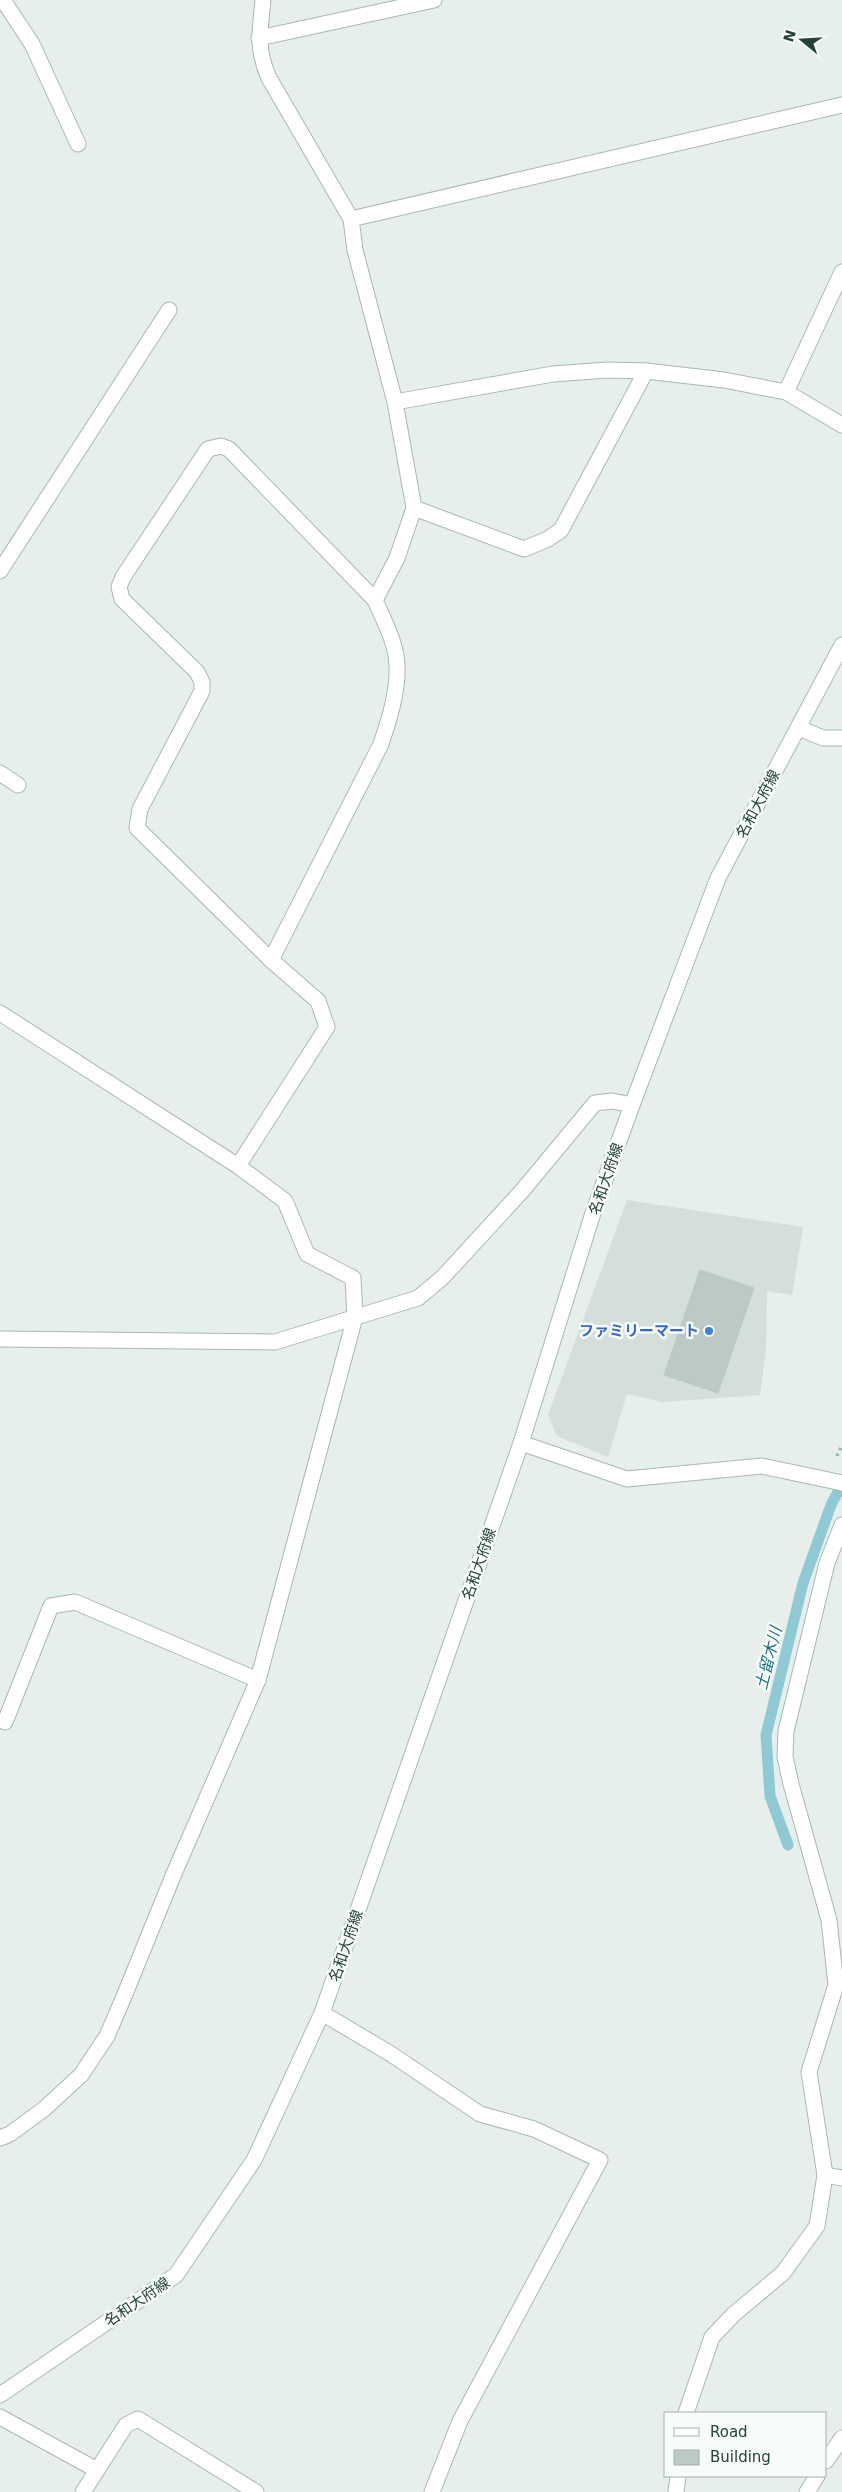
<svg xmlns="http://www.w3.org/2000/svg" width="842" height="2492" viewBox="0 0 842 2492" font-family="'DejaVu Sans','Noto Sans JP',sans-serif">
	<rect width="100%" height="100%" fill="#e6efeb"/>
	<!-- built -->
	<polygon fill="#d4dfda" points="627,1200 803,1227 792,1295 767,1291 766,1350 760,1395 662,1402 627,1394 608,1457 557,1436 548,1415"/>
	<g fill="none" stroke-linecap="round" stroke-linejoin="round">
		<!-- stream -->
		<polyline stroke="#8ec9d4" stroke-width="11" points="788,1845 770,1796 766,1735 803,1583 831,1505 842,1484"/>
	</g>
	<!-- building -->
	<polygon fill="#bbcac4" stroke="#b8c9c2" points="700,1270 754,1288 718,1393 664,1375"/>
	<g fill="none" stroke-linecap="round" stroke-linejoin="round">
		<defs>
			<polyline id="lane" points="322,2013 391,2054 480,2114 534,2129 600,2160 460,2421 432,2492"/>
			<g id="street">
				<polyline points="3,0 32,44 78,144"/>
				<polyline points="259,38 434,0"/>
				<polyline points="351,219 842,105"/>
				<polyline points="786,392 842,272"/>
				<polyline points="395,402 553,374 607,370 646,371 724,380 786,392 842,425"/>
				<polyline points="414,508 524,549 548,539 561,530 646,371"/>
				<polyline points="0,571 169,310"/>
				<polyline points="799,728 823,738 842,738"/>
				<polyline points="0,773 18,785"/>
				<polyline points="271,960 137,828 140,809 202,691 202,682 197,672 122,599 119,587 123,577 208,449 221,446 229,449 375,600"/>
				<polyline points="0,1013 238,1166 285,1201 307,1254 353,1278 355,1317 258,1680 173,1876 125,1994 107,2036 81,2075 44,2109 10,2134 0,2138"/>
				<path d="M238,1166L327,1027L318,1001L271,960L381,744C389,720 398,692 397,667C397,644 384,621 375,600L397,558L414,508L395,402L355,250L351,219L269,78C256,49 260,31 263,0"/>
				<polyline points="0,1339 275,1342 418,1298 442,1278 522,1191 595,1103 612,1101 632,1105"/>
				<polyline points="521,1443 627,1479 762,1466 842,1483"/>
				<polyline points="5,1722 51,1606 75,1602 258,1680"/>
				<polyline points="825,2175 842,2178"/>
				<polyline points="686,2413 712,2337 734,2314 783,2273 817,2226 825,2175 809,2072 836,1985 829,1920 791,1784 785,1757 786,1731 827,1563 842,1525"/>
				<polyline points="0,2417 97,2470"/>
				<polyline points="826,2461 842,2438"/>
				<polyline points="83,2492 126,2425 138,2419 256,2492"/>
				<polyline points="676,2492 678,2476"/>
				<polyline points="807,2492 817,2476"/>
			</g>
			<polyline id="secondary" points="0,2395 176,2275 254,2160 322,2013 521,1443 592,1216 632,1105 718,878 842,645"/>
		</defs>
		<!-- lane casing -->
		<use href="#lane" stroke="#a8b8b2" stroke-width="17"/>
		<!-- street casing -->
		<use href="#street" stroke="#a8b8b2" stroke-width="17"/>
		<!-- secondary casing -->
		<use href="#secondary" stroke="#a4bbb3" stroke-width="17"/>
		<!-- path -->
		<polyline stroke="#86b3a5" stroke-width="3" stroke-dasharray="2.5 4" stroke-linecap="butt" points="837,1456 842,1445"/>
		<!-- lane -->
		<use href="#lane" stroke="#fff" stroke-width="15"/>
		<!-- street -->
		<use href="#street" stroke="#fff" stroke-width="15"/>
		<!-- secondary -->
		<use href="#secondary" stroke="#fff" stroke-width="15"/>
	</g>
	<!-- markers -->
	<circle fill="#3f7fe0" stroke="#f7fbf9" stroke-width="2" cx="709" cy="1331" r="5"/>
	<g text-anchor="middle" stroke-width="5" stroke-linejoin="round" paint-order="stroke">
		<!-- street labels -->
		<g font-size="15" fill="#24423a" stroke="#f7fbf9">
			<text transform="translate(758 804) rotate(-62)" y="5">名和大府線</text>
			<text transform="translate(606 1179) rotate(-71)" y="5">名和大府線</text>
			<text transform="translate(479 1564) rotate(-71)" y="5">名和大府線</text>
			<text transform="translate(346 1946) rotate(-71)" y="5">名和大府線</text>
			<text transform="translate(137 2302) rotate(-34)" y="5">名和大府線</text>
		</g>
		<!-- shop labels -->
		<g font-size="15" font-weight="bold" fill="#366cbe" stroke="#f7fbf9" text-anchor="end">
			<text x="699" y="1336">ファミリーマート</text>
		</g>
		<!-- water labels -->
		<g font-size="16" font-style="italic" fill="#1c6f80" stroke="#f7fbf9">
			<text transform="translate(768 1658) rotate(-76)" y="6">土留木川</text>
		</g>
	</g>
	<!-- legend -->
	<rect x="664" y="2412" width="162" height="65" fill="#f7fbf9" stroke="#a3b1ad"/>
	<rect x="674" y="2428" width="25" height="8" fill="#ffffff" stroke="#a3b1ad"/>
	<text x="710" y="2437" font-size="15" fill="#24423a">Road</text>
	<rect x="674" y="2450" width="25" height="15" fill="#bbcac4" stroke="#a3b1ad"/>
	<text x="710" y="2462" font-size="15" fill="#24423a">Building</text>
	<!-- north arrow -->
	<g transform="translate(802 40) rotate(288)" stroke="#f7fbf9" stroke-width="4" paint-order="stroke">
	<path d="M0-4L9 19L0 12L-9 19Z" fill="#24423a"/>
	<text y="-8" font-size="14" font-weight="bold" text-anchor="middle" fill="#24423a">N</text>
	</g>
</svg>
